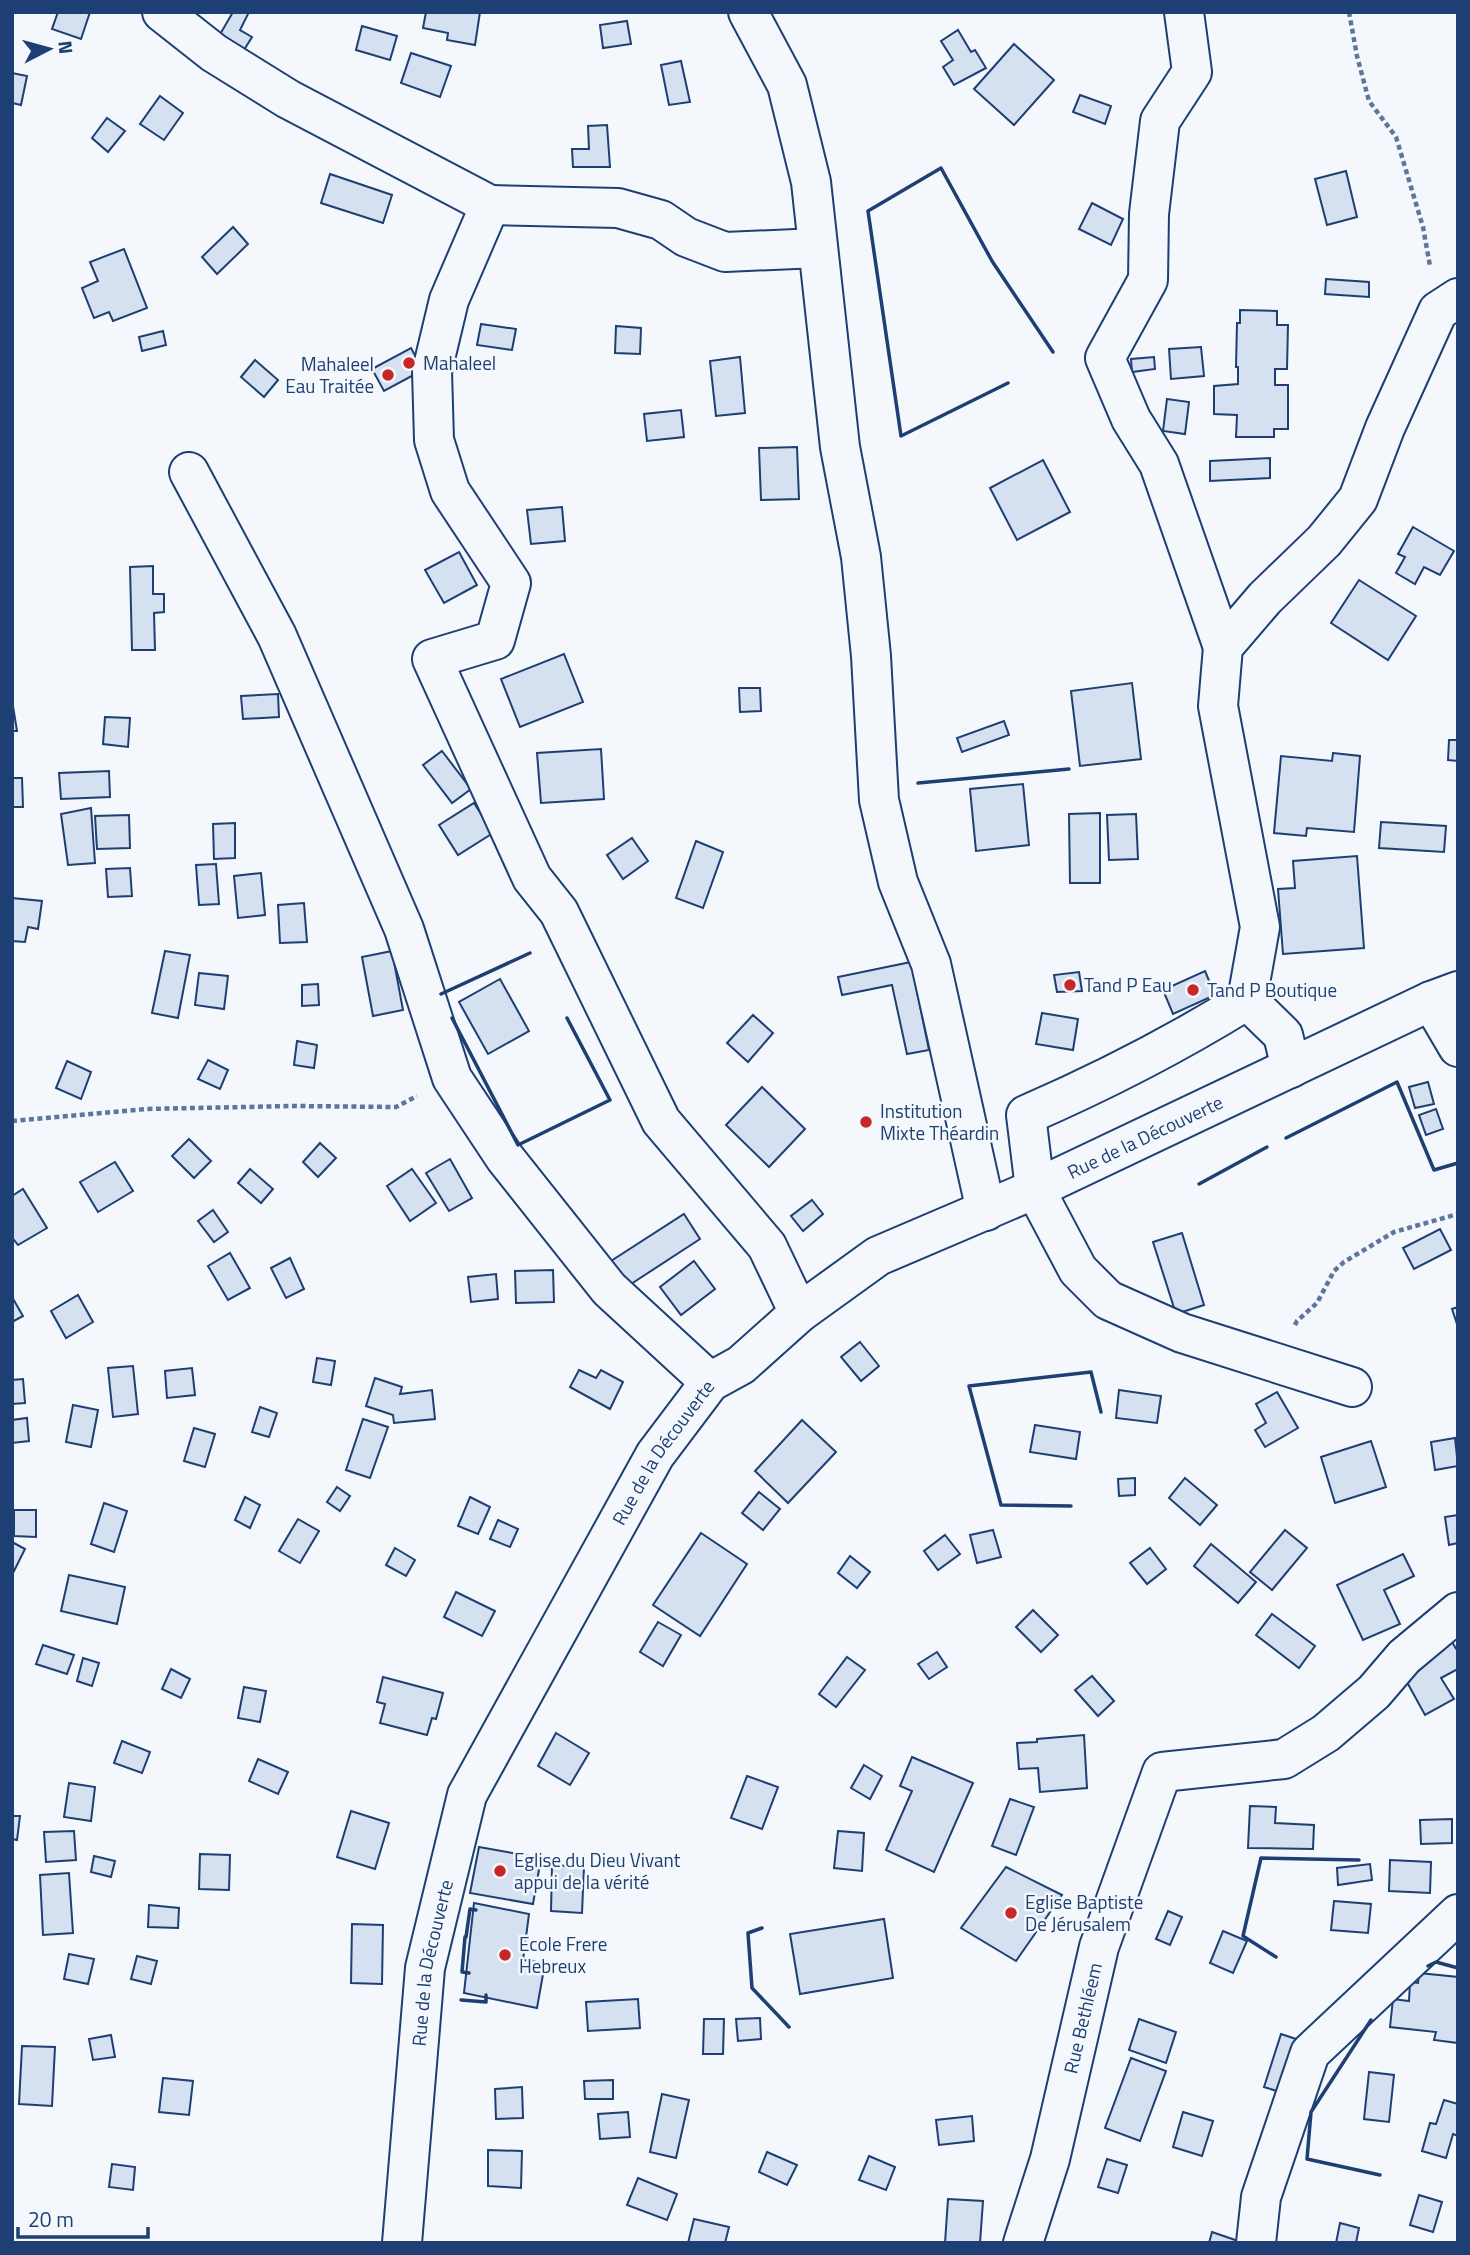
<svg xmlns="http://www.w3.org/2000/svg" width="1470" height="2255" viewBox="0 0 1470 2255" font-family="'Titillium Web',sans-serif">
	<rect width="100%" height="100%" fill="#f4f7fb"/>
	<!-- building -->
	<g fill="#d5e0f0" stroke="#1d3f73" stroke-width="2">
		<polygon points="58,12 90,12 81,39 52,29"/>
		<polygon points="233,12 249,12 240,30 252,37 244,50 219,36"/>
		<polygon points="426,12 480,12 475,45 447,40 448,33 423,28"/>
		<polygon points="627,21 631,44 603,48 600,25"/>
		<polygon points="362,26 397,36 390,60 356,50"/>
		<polygon points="958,30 971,52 975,50 986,68 954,85 943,67 953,60 941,41"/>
		<polygon points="1014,44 1054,80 1014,125 974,89"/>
		<polygon points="411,53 451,66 440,97 401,83"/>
		<polygon points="681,61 690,102 669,105 661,65"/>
		<polygon points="12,73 27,76 21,105 12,103"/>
		<polygon points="1080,95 1111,106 1105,124 1073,112"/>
		<polygon points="160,96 183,113 164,140 140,124"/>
		<polygon points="107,118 125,131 108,152 92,138"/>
		<polygon points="607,125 610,167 573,167 572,149 589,149 588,126"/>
		<polygon points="1346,171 1357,217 1327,225 1315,179"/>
		<polygon points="330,174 392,195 383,223 321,203"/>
		<polygon points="1092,203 1123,219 1111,245 1079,229"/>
		<polygon points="233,227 248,244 217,274 202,257"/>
		<polygon points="124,249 147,308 113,321 109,312 94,318 82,288 98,281 90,262"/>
		<polygon points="1326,279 1369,282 1369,297 1325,294"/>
		<polygon points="1240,310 1277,311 1277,325 1288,325 1287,369 1275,369 1275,385 1288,385 1288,429 1274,429 1274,437 1236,437 1237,415 1214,414 1214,386 1238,384 1238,367 1236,367 1237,323 1240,323"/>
		<polygon points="481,324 516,329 512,350 477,345"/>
		<polygon points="616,326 641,328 640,354 615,353"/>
		<polygon points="163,331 166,345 142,351 139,337"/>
		<polygon points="1201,347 1204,376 1171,379 1169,349"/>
		<polygon points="411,348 423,370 384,391 372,369"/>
		<polygon points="740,357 745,413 716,416 710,361"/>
		<polygon points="1154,357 1155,369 1132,372 1131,359"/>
		<polygon points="255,360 278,380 264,397 241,377"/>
		<polygon points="1167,399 1189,402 1185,434 1163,431"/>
		<polygon points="681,410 684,437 647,441 644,414"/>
		<polygon points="797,447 799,499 761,500 759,448"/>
		<polygon points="1270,458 1270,478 1210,481 1210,461"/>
		<polygon points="1043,460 1070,512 1017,540 990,488"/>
		<polygon points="562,507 565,541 531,544 527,510"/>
		<polygon points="1413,527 1454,551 1440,575 1424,567 1415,584 1396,573 1405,557 1398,554"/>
		<polygon points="459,552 477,585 444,603 425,570"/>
		<polygon points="153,566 153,594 164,594 164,612 154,613 155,650 132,650 130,567"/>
		<polygon points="1359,580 1416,616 1388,660 1331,623"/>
		<polygon points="564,654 583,702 520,727 501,679"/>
		<polygon points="1132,683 1141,759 1080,766 1071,691"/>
		<polygon points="739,688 760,688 761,711 740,712"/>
		<polygon points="278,694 279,717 243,719 241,696"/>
		<polygon points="12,700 17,731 12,731"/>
		<polygon points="105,717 130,718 128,747 103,744"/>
		<polygon points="1004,721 1009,735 962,752 957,738"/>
		<polygon points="1449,740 1458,740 1458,761 1448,760"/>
		<polygon points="601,749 604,799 541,803 537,753"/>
		<polygon points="442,751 471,789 452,803 423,765"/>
		<polygon points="1333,753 1360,756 1354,832 1307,828 1306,836 1274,833 1281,756 1332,761"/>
		<polygon points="109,771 110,797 61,799 59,773"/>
		<polygon points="12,778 22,778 23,807 12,807"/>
		<polygon points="1023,784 1029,845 976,851 970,789"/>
		<polygon points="474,803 493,833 458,855 439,825"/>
		<polygon points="91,808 95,863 68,865 61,814"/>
		<polygon points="1100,813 1100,883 1070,883 1069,814"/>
		<polygon points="1136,814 1138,859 1109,860 1107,815"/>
		<polygon points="129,815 130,848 97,849 95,816"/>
		<polygon points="1381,822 1446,826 1444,852 1379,848"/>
		<polygon points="235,823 235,858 214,859 213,824"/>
		<polygon points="632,838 648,861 623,879 607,855"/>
		<polygon points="696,841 723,852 703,908 676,898"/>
		<polygon points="1357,856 1364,948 1283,954 1278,889 1295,888 1293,861"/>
		<polygon points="216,864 219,904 199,905 196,865"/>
		<polygon points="130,868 132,896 108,897 106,869"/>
		<polygon points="261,873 265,915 238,918 234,876"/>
		<polygon points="12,898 42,901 38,929 28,927 25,942 12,941"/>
		<polygon points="304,903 307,942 280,943 278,905"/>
		<polygon points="165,951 190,955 178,1018 152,1013"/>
		<polygon points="392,951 403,1010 373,1016 362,957"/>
		<polygon points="911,962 929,1050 907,1054 892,985 842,995 838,977"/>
		<polygon points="1205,971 1215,995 1173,1014 1163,990"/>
		<polygon points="1079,972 1082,991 1057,992 1054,975"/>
		<polygon points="199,973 228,976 224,1009 195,1005"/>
		<polygon points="500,979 529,1031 488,1054 459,1002"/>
		<polygon points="318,984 319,1005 302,1006 302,985"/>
		<polygon points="1042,1013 1078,1019 1073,1050 1036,1044"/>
		<polygon points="753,1015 773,1033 748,1062 727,1043"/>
		<polygon points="297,1041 317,1045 314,1068 294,1065"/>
		<polygon points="208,1060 228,1070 220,1089 198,1079"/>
		<polygon points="67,1061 91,1072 81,1099 56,1088"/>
		<polygon points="1428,1082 1434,1104 1415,1108 1409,1087"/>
		<polygon points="762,1087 805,1129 769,1167 726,1125"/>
		<polygon points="1436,1109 1443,1129 1426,1135 1419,1115"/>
		<polygon points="189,1139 211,1161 194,1178 172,1156"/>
		<polygon points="320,1143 336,1158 318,1177 303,1162"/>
		<polygon points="450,1159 472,1198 449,1211 426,1173"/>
		<polygon points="115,1162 133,1191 98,1212 80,1182"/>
		<polygon points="250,1169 273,1189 261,1203 238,1183"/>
		<polygon points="412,1169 436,1203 410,1221 387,1186"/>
		<polygon points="23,1189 47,1228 18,1245 14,1240 12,1241 12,1196"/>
		<polygon points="812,1200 823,1214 803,1231 791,1216"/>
		<polygon points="213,1210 228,1232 214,1242 198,1221"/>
		<polygon points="684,1214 700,1239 628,1286 611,1261"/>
		<polygon points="1440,1229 1451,1250 1414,1269 1403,1248"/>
		<polygon points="1182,1233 1204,1305 1176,1314 1153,1242"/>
		<polygon points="230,1253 250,1288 228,1300 208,1266"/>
		<polygon points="290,1258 304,1289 286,1298 271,1268"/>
		<polygon points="694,1261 715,1289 681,1315 660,1287"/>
		<polygon points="553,1270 554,1302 516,1303 515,1271"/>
		<polygon points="496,1274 498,1299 471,1302 468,1277"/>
		<polygon points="78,1295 93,1322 66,1338 51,1311"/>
		<polygon points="12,1297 23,1316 12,1322"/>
		<polygon points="1458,1307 1458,1327 1452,1309"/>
		<polygon points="860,1342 879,1366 861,1381 841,1357"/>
		<polygon points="317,1358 335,1361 331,1385 313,1382"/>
		<polygon points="133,1366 138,1414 113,1417 108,1368"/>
		<polygon points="192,1368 195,1395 167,1398 165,1371"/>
		<polygon points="579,1370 596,1378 601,1370 623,1382 610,1409 570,1387"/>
		<polygon points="375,1378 402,1387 400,1394 432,1390 435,1419 394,1423 393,1415 366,1406"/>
		<polygon points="23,1379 25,1403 12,1404 12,1380"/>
		<polygon points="1119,1390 1161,1396 1157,1423 1116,1418"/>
		<polygon points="1277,1392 1298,1428 1265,1447 1255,1430 1266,1423 1256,1404"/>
		<polygon points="73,1405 98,1410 91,1447 66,1442"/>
		<polygon points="260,1407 277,1413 269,1437 252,1432"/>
		<polygon points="27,1418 29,1441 12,1443 12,1420"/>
		<polygon points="363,1419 388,1427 370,1478 346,1470"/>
		<polygon points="802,1420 836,1452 788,1503 755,1471"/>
		<polygon points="1035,1425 1080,1432 1076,1459 1030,1452"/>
		<polygon points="194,1428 215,1434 205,1467 184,1461"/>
		<polygon points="1455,1438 1458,1466 1435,1470 1431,1442"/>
		<polygon points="1371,1441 1386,1487 1335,1503 1321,1457"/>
		<polygon points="1135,1478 1135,1495 1119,1496 1118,1479"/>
		<polygon points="1185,1478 1217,1505 1200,1525 1169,1498"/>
		<polygon points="337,1487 350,1496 340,1511 327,1502"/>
		<polygon points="759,1492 780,1509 763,1530 742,1513"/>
		<polygon points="245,1497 260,1505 250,1528 235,1520"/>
		<polygon points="470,1497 490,1507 478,1534 458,1526"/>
		<polygon points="104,1503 127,1511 114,1552 91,1544"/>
		<polygon points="14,1510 36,1510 36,1537 14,1536"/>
		<polygon points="1458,1515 1458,1543 1449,1545 1445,1517"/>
		<polygon points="298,1519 319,1531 300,1563 279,1551"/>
		<polygon points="498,1520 518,1529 510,1547 490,1539"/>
		<polygon points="993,1530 1001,1557 977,1563 970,1535"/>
		<polygon points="1285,1530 1307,1548 1272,1590 1250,1572"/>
		<polygon points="701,1533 747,1564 700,1636 653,1605"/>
		<polygon points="945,1535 960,1554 938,1570 924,1551"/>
		<polygon points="12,1542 25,1549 12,1575"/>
		<polygon points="1211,1544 1256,1582 1238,1603 1194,1566"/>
		<polygon points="395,1548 415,1560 406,1576 386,1565"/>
		<polygon points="1150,1548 1166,1569 1147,1584 1130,1563"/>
		<polygon points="1403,1554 1414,1576 1384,1590 1400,1624 1363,1640 1337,1585"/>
		<polygon points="850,1556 870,1572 857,1588 838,1573"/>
		<polygon points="69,1575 125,1587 117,1624 61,1611"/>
		<polygon points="456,1592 495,1611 482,1636 444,1617"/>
		<polygon points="1033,1610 1058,1635 1041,1652 1016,1627"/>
		<polygon points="1272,1614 1315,1646 1299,1668 1256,1635"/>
		<polygon points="658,1622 681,1635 663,1666 640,1652"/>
		<polygon points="1451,1640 1458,1652 1458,1669 1441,1678 1454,1699 1425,1715 1402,1673"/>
		<polygon points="43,1645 74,1655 67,1674 36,1664"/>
		<polygon points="937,1652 947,1667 929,1679 918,1664"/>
		<polygon points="847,1657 865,1670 836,1707 819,1694"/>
		<polygon points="83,1658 99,1663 92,1686 77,1681"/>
		<polygon points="171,1669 190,1679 181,1698 162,1689"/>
		<polygon points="1092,1676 1114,1701 1098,1716 1075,1690"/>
		<polygon points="383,1677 443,1693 436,1719 432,1718 427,1735 380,1723 385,1704 377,1702"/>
		<polygon points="244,1687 266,1691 260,1722 238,1718"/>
		<polygon points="556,1733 589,1753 570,1785 538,1766"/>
		<polygon points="1084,1735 1087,1788 1040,1792 1038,1768 1019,1769 1017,1743 1037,1742 1037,1739"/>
		<polygon points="122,1741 150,1752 142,1773 114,1763"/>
		<polygon points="912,1757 973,1783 934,1872 886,1850 912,1791 900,1786"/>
		<polygon points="258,1759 288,1772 278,1794 249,1781"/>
		<polygon points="864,1765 882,1776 870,1799 851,1788"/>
		<polygon points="747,1776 778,1787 762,1829 731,1818"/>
		<polygon points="69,1783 95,1787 91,1821 64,1817"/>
		<polygon points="1010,1799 1034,1807 1016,1855 992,1846"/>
		<polygon points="1250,1806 1276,1807 1275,1823 1314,1825 1313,1849 1248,1848"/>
		<polygon points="351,1811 389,1823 375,1869 337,1857"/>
		<polygon points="12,1816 20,1816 17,1840 12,1839"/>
		<polygon points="1452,1819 1452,1843 1421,1844 1420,1820"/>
		<polygon points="74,1831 76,1860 46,1862 44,1832"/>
		<polygon points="838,1831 864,1833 862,1871 834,1868"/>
		<polygon points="479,1847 541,1858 533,1904 470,1893"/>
		<polygon points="200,1854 230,1855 229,1890 199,1889"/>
		<polygon points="94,1856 115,1861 111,1877 91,1872"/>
		<polygon points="1390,1860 1431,1862 1430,1893 1389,1891"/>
		<polygon points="1370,1864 1372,1880 1338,1885 1337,1868"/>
		<polygon points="552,1865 584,1867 582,1913 551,1911"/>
		<polygon points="1006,1867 1062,1895 1016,1961 961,1928"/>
		<polygon points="69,1873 73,1933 43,1935 40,1875"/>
		<polygon points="1334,1901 1371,1904 1368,1933 1331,1930"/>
		<polygon points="474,1903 529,1914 523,1960 545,1963 537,2008 464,1993"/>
		<polygon points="149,1905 179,1908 178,1928 148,1927"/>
		<polygon points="1168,1911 1182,1917 1170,1945 1156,1939"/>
		<polygon points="884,1919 893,1978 800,1994 790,1934"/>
		<polygon points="352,1924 383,1925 382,1984 351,1983"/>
		<polygon points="1223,1931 1247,1941 1233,1973 1210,1963"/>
		<polygon points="69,1954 94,1959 88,1984 64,1979"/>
		<polygon points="137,1956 157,1961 151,1984 131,1979"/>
		<polygon points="1419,1973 1458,1977 1458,2043 1434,2040 1436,2032 1390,2027 1393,1999 1409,2001 1410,1982 1418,1983"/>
		<polygon points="638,1999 640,2028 588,2031 586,2002"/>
		<polygon points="760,2018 761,2039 738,2041 736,2019"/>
		<polygon points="704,2019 724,2019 723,2054 703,2054"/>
		<polygon points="1139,2019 1176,2032 1166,2063 1129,2050"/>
		<polygon points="1281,2034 1305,2042 1289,2095 1264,2087"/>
		<polygon points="111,2035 115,2057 93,2060 89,2039"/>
		<polygon points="22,2046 55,2047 52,2106 19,2104"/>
		<polygon points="1131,2058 1166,2071 1140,2141 1105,2128"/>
		<polygon points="1369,2072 1394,2075 1389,2122 1364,2119"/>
		<polygon points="163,2078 193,2081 189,2115 159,2112"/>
		<polygon points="613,2080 613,2099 585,2099 584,2081"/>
		<polygon points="522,2087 523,2118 496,2119 495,2089"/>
		<polygon points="662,2094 689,2100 676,2158 650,2152"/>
		<polygon points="1444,2100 1458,2104 1458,2136 1453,2134 1446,2158 1422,2151 1430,2123 1436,2124"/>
		<polygon points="628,2112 630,2137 600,2139 598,2114"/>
		<polygon points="1183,2112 1213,2121 1202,2156 1173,2147"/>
		<polygon points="972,2116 974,2141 939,2145 936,2120"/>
		<polygon points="488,2150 522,2151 521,2188 488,2186"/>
		<polygon points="767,2152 797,2165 787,2185 759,2172"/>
		<polygon points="869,2156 895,2167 886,2190 859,2180"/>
		<polygon points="1107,2159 1127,2165 1118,2193 1098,2187"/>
		<polygon points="112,2164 135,2167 133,2190 109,2187"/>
		<polygon points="638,2178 677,2194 667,2220 627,2205"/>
		<polygon points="1419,2195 1442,2202 1433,2232 1410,2225"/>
		<polygon points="948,2199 983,2201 980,2243 945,2243"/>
		<polygon points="694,2219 729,2227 725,2243 688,2243"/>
		<polygon points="1340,2223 1359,2228 1356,2243 1336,2243"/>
		<polygon points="1212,2232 1244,2243 1209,2243"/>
	</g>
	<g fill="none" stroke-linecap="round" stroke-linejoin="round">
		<defs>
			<g id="street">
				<polyline points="162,12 214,53 288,99 490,205 449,300 432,371 434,440 450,491 511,583 495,640 432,659 532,878 559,912 661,1121 767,1246 799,1313"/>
				<polyline points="748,12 787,85 811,182 840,447 861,557 871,656 879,800 898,882 931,964 986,1211"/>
				<polyline points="1184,12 1192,72 1160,121 1149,214 1148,280 1105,358 1131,419 1159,464 1223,647"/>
				<polyline points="490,205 618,208 661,220 686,237 725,252 818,248"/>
				<polyline points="189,472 277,636 404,929 452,1078 505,1158 609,1289 710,1382"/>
				<polyline points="1247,1000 1260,927 1218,706 1223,647 1265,598 1324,541 1358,499 1385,428 1438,311 1458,298"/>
				<polyline points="1431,1001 1458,1047"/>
				<path d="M1291,1068L1283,1035L1247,1000C1176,1044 1102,1082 1026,1115L1035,1189L1078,1270L1108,1300L1182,1333L1352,1387"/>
				<path id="s1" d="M1023,2243L1050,2159L1099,1947L1162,1772L1284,1759L1326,1733L1374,1692L1404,1657L1458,1612"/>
				<polyline points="1256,2243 1261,2197 1310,2053 1458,1914"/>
			</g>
			<g id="secondary">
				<path id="s2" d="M402,2243L425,1968L467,1795L655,1455L710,1382L741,1365L799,1313L878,1256L1035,1189L1431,1001L1458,991"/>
			</g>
		</defs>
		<!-- street casing -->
		<use href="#street" stroke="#1d3f73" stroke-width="42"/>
		<!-- secondary casing -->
		<use href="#secondary" stroke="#1d3f73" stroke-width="42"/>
		<!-- path -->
		<g stroke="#5e769c" stroke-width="4.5" stroke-dasharray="5 3.5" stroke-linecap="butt">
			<polyline points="1349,12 1357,56 1369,101 1396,137 1423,227 1430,266"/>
			<polyline points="12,1121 146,1109 293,1106 396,1107 417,1096"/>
			<polyline points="1295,1325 1297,1321 1317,1303 1334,1271 1344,1262 1394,1232 1458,1214"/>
		</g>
		<!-- street -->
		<use href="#street" stroke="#f4f7fb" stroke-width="38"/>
		<!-- secondary -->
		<use href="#secondary" stroke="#f4f7fb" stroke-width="38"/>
		<!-- wall -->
		<g stroke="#1d3f73" stroke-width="3.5">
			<polyline points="1008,383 901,436 868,211 941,168 992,261 1053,352"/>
			<polyline points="918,783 1069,769"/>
			<polyline points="441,994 530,953"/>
			<polyline points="452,1018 518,1145 610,1100 567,1018"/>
			<polyline points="1286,1138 1397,1082 1434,1170 1458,1163"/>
			<polyline points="1199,1184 1267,1147"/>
			<polyline points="1071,1506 1001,1505 969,1386 1091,1372 1101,1412"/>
			<polyline points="762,1928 748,1933 752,1988 789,2027"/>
			<polyline points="465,1937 462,1972 469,1973"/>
			<polyline points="466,1937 470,1909 476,1910"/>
			<polyline points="1276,1957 1243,1936 1261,1858 1359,1860"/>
			<polyline points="1428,1966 1436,1962 1458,1968"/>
			<polyline points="461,2000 486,2002 486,1995"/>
			<polyline points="1371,2020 1311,2112 1307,2159 1380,2175"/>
		</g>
	</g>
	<!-- markers -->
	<g fill="#c62828" stroke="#f4f7fb" stroke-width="2.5">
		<circle cx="409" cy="363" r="7"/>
		<circle cx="388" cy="375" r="7"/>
		<circle cx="1070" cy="985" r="7"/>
		<circle cx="1193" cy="990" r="7"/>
		<circle cx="866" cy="1122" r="7"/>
		<circle cx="500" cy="1871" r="7"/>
		<circle cx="1011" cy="1913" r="7"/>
		<circle cx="505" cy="1955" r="7"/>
	</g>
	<g text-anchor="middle" stroke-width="5" stroke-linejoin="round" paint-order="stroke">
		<!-- poi labels -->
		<g font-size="19" fill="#1d3f73" stroke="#f4f7fb" text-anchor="start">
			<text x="423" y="370">Mahaleel</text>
			<text x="374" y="371" text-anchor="end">Mahaleel<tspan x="374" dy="22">Eau Traitée</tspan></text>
			<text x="1084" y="992">Tand P Eau</text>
			<text x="1207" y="997">Tand P Boutique</text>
			<text x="880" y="1118">Institution<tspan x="880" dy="22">Mixte Théardin</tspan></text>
			<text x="514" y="1867">Eglise du Dieu Vivant<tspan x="514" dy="22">appui de la vérité</tspan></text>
			<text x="1025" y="1909">Eglise Baptiste<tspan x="1025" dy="22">De Jérusalem</tspan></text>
			<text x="519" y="1951">Ecole Frere<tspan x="519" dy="22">Hebreux</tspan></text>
		</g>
		<!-- street labels -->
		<g font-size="19" fill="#1d3f73" stroke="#f4f7fb">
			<text dy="7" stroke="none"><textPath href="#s2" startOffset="1437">Rue de la Découverte</textPath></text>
			<text dy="7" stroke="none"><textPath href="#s2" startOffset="849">Rue de la Découverte</textPath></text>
			<text dy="7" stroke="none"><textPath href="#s2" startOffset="282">Rue de la Découverte</textPath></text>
			<text dy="7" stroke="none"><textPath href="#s1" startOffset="233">Rue Bethléem</textPath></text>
		</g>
	</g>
	<!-- border -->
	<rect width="1470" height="2255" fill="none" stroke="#1d3f73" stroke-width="28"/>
	<!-- north arrow -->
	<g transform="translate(49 49) rotate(84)" stroke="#f4f7fb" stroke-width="5" paint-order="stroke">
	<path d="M0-5L12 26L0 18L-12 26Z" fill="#1d3f73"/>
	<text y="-10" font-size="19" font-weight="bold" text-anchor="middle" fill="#1d3f73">N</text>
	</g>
	<!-- scale -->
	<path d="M18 2227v10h130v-10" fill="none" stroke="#1d3f73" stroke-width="3.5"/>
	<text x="28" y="2227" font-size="21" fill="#1d3f73" stroke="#f4f7fb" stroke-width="5" paint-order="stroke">20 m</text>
</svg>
